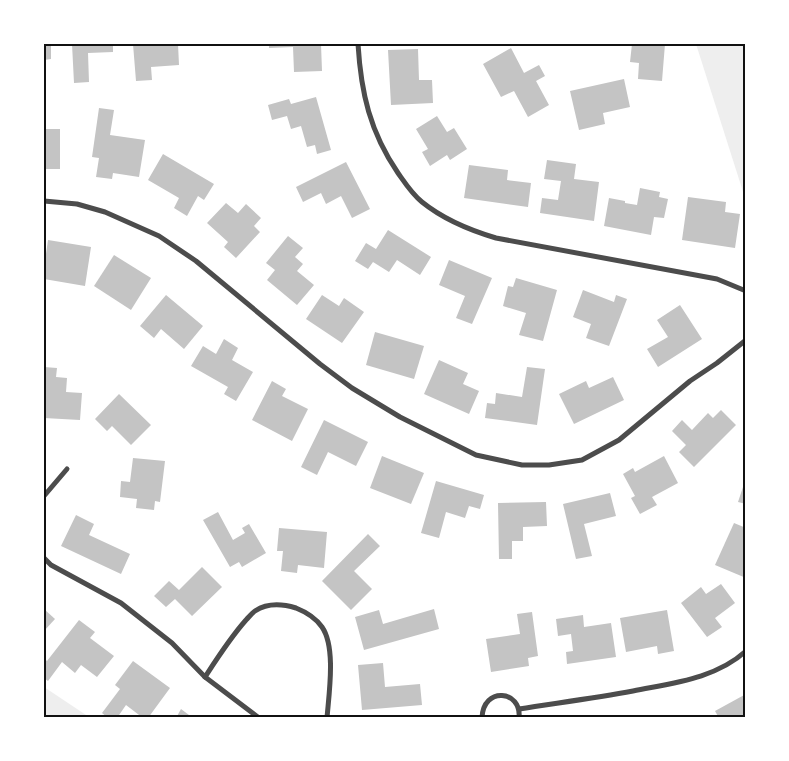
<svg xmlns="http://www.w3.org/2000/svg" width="789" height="761" viewBox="0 0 789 761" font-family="Arial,sans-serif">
	<rect width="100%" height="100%" fill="#fff"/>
	<!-- green -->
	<g fill="#eee">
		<polygon points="696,44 745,44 745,198"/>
		<polygon points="44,687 89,717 44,717"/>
	</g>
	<!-- building -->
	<g fill="#c4c4c4">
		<polygon points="44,44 51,44 51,59 44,60"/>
		<polygon points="72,44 113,44 113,52 88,53 89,82 74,83"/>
		<polygon points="133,44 178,44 179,65 151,67 152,80 136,81"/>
		<polygon points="269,44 321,44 322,71 294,72 293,47 269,48"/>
		<polygon points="632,44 665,44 662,81 638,79 639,63 630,62"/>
		<polygon points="511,48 524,73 539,65 545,76 536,81 549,105 528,117 514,91 501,97 483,64"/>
		<polygon points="418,49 419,80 432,80 433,103 391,105 388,50"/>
		<polygon points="624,79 630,107 603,113 605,124 579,130 570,91"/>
		<polygon points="316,97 331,150 317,154 315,145 307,147 301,126 291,129 287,116 272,120 268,105 289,99 291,104"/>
		<polygon points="99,108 114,110 110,135 145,140 139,177 113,173 112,179 96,177 99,158 92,157"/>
		<polygon points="437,116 447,132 454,128 467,149 450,160 447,155 430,166 422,152 428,149 416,129"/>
		<rect x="44" y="129" width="16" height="40"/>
		<polygon points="163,154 214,184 204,200 198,196 187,216 174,208 179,198 148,180"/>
		<polygon points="547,160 576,164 574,179 599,182 594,221 540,213 542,198 558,200 561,181 544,179"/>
		<polygon points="346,162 370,209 352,218 341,196 326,204 321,193 303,202 296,187"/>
		<polygon points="469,165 508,170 507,180 531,183 528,207 464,198"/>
		<polygon points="640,188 660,192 659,197 668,199 664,218 654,217 651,235 604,226 609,198 625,201 625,203 637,205"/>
		<polygon points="688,197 726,202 725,212 740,214 735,248 682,240"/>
		<polygon points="226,203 238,213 246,204 261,218 254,226 260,232 236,258 224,247 228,242 207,223"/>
		<polygon points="388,230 431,257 420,275 397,260 389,272 373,262 368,269 355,261 366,243 376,249"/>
		<polygon points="288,236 303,248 295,257 303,264 297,271 314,285 297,305 267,280 275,270 266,263"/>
		<polygon points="48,240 91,247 85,286 44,279 44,268"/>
		<polygon points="114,255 151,278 131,310 94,286"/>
		<polygon points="449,260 492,278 472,324 456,318 465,296 439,285"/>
		<polygon points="516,278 557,290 543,341 519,335 526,313 503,306 508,286 513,287"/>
		<polygon points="583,290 614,302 616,295 627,299 609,346 586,338 591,324 573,317"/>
		<polygon points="166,295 203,326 184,349 161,329 154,338 140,326"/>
		<polygon points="322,295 339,306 344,298 364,312 342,343 306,319"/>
		<polygon points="680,305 702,339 658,367 647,349 668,337 657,320"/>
		<polygon points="375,332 424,346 414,379 366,365"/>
		<polygon points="224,339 238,348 232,360 253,372 236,401 224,394 228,387 191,366 203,346 216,354"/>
		<polygon points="439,360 468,373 463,384 479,391 469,414 424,394"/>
		<polygon points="44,367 57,368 56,377 67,378 66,392 82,393 80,420 44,418"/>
		<polygon points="527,367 545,369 537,425 485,418 487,403 495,404 496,393 522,397"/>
		<polygon points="613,377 624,400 574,424 559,394 586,381 589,388"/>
		<polygon points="272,381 286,389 282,396 308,409 292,441 252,420"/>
		<polygon points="119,394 151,425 131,445 112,426 107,431 95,419"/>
		<polygon points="721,410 736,425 694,467 679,452 686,445 672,431 682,420 692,430 708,413 713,418"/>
		<polygon points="324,420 368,442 356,466 328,452 317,475 301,467"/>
		<polygon points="382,456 424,473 411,504 370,488"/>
		<polygon points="664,456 678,483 652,497 657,505 640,514 631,498 635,496 623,474 633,468 635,472"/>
		<polygon points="133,458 165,461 160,502 155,501 154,510 136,508 137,499 120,497 121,481 130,482"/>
		<polygon points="436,481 484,495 480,509 469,506 465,518 446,512 439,538 421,533"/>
		<polygon points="745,481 746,482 746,504 738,502"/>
		<polygon points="610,493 616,516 584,524 592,556 576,559 563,504"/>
		<polygon points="546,502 547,526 523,527 523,541 512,541 512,559 499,559 498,503"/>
		<polygon points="218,512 233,540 245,533 242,528 249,524 266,553 242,567 239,562 230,567 203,520"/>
		<polygon points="76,515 94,524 89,535 130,554 121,574 61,546"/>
		<polygon points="734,523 746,528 746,578 715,565"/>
		<polygon points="279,528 327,532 324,568 298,565 297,573 281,571 283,551 277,551"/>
		<polygon points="368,534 380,546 354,571 372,589 351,610 322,581"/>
		<polygon points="202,567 222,587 192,616 175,599 166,607 154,596 169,581 179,590"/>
		<polygon points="721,584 735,603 715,618 722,627 707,637 681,603 701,587 706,594"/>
		<polygon points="44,609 55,619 44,631"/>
		<polygon points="434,609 439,629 364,650 355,617 379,610 383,624"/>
		<polygon points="667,610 674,651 658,654 657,646 626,652 620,618"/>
		<polygon points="532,612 538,656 528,658 529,666 491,672 486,639 520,634 517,614"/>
		<polygon points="583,615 584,627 611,623 616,657 567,664 566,652 573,651 571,634 558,636 556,619"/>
		<polygon points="79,620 95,632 90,638 114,656 97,677 81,665 75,673 62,662 48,681 44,678 44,658 47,661"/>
		<polygon points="133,661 170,688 148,718 143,718 126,705 117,718 108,718 102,713 120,689 115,685"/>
		<polygon points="383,663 385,687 420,684 422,705 362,710 358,665"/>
		<polygon points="746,694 746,718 719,718 715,711"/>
		<polygon points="181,709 193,718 176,718"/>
	</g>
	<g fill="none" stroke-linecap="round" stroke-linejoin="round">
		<!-- minor -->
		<g stroke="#4c4c4c" stroke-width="5">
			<path d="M358,44C361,93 370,132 398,173C405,183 412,194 422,202C443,219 469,230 496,238L717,279L746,291"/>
			<polyline points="44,201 77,204 105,212 159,236 196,261 320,364 352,388 400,417 476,455 522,465 549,465 582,460 619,440 690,381 717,363 746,340"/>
			<polyline points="44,496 67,469"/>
			<polyline points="44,558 51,565 121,603 172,643 205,677 259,718"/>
			<path d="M205,677C218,657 230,638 246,620C249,617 252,613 255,611C267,603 283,604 296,608C306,612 315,617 322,627C336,647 329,693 327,718"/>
			<path d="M519,709C557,703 595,698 633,691C672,683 715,679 746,651"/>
			<path d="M482,718C483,686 522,690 519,718"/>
		</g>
	</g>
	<!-- border -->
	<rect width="789" height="761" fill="none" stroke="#ffffff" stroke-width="90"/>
	<rect x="45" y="45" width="699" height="671" fill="none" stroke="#111" stroke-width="2"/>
</svg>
